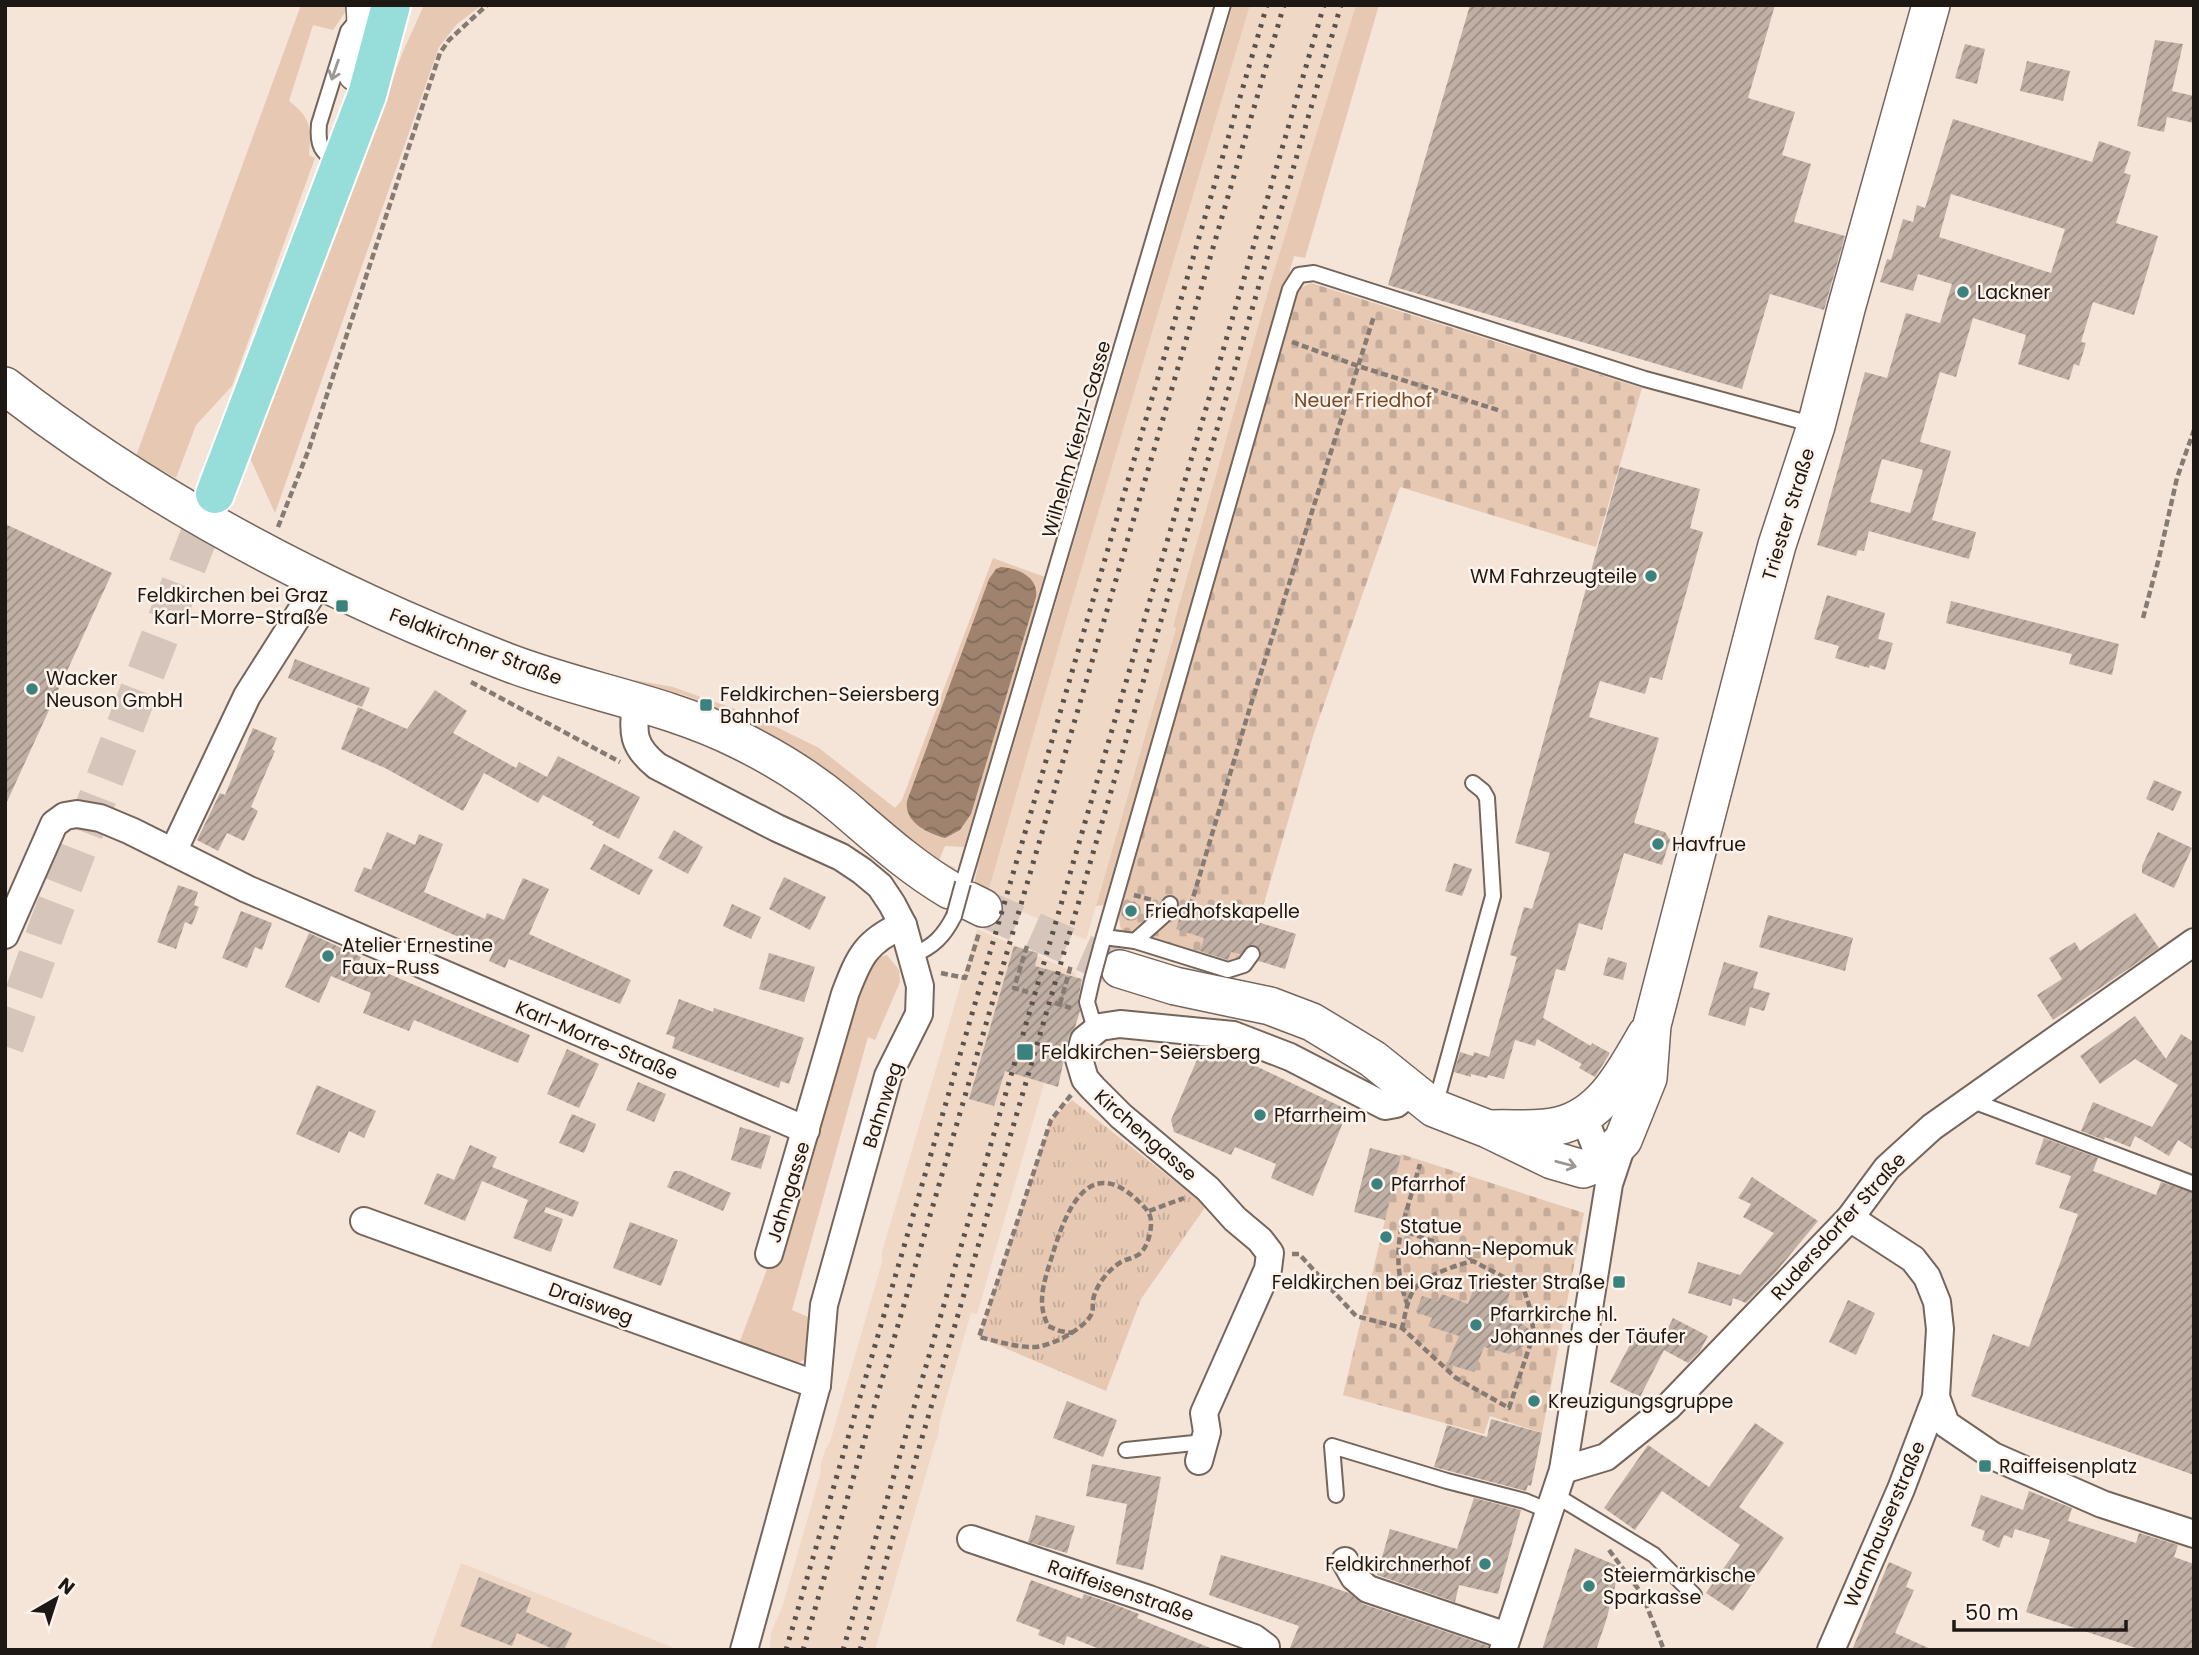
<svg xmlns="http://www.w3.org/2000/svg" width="2199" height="1655" viewBox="0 0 2199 1655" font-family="Poppins,sans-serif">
	<defs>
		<pattern id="cemetery-stones" width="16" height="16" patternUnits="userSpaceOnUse" patternTransform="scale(1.75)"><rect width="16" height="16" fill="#e6c8b3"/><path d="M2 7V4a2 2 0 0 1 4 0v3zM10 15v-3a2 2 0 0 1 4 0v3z" fill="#c5ab99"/></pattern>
		<pattern id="park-tufts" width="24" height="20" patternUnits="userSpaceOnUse" patternTransform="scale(1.75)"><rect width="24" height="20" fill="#e6c8b3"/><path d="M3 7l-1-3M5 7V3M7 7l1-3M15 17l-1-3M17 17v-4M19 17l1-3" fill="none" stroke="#c5ab99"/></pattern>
		<pattern id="water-waves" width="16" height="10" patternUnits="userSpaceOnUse" patternTransform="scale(1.75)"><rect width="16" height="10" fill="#9f836e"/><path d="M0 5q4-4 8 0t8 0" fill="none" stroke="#816a59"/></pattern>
		<pattern id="building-hatch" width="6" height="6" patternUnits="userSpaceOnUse" patternTransform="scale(1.75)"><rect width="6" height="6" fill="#c0afa4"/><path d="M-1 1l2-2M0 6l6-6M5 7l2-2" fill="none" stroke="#9b8d84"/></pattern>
	</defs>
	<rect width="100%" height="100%" fill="#f5e4d8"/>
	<!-- built -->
	<g fill="#f0d8c7">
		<polygon points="1250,5 1356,5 1271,281 1173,625 1176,627 1086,940 987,896 1070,607"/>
		<polygon points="977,929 1076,973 1075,977 977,1314 971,1313 940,1420 938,1437 935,1443 875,1650 770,1650 771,1632 782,1608 820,1475 821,1464 825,1450 830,1442 882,1262 882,1252"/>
		<polygon points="461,1563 679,1650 430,1650"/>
	</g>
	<!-- grass -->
	<g fill="#e6c8b3">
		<path d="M301,5H350L333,30L313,25L289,101C312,119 311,128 309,155L315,158L232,386L196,425L176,478L136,456Z"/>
		<polygon points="424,5 482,5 457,24 439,47 275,513 249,456 402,54"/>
		<polygon points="1233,5 1250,5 1070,607 987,896 973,888 979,862"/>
		<polygon points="1356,5 1379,5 1305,258 1294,256 1111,898 1105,905 1096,906 1176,628 1173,626 1271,281"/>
		<polygon points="288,543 433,612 522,647 564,661 628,679 673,687 754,716 819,748 895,808 902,800 993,558 1045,577 964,847 945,846 939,860 955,868 954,878 725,720 727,712 679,693 675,702 493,644 293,551"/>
		<polygon points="887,955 899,970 900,982 875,1040 868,1037 792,1310 808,1317 808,1357 797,1364 739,1344 766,1272 813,1134 858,978 878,957"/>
	</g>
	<!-- cemetery -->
	<g fill="url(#cemetery-stones)">
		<polygon points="1311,283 1642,388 1596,547 1400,487 1313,736 1252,944 1266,949 1263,962 1233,961 1229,975 1124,946 1118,914 1296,290"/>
		<polygon points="1401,1154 1584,1213 1542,1433 1490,1416 1484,1434 1343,1395"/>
	</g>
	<!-- park -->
	<polygon fill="url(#park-tufts)" points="1072,1100 1206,1206 1141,1299 1106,1391 979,1337 1051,1120"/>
	<!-- water -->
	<path fill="url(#water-waves)" d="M1001,567C1017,568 1039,577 1036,597L971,814L960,830L945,838C927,833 904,822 907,801L989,579L996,569Z"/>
	<!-- building -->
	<g fill="url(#building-hatch)" fill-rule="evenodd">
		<polygon points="1470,5 1775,5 1748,98 1795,112 1782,155 1811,164 1794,222 1845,236 1824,310 1770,294 1742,389 1388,285"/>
		<polygon points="2155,40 2183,44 2172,91 2194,96 2194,123 2167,117 2164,132 2137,126"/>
		<polygon points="1965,44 1985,49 1977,84 1955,78"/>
		<polygon points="2027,61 2070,71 2063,101 2020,91"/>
		<path d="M1953,119L2092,162L2099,141L2131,152L2124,173L2131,175L2116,223L2158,236L2134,315L2093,302L2081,342L2086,343L2079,366L2074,364L2069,380L2018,364L2026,335L1973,318L1956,377L1940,372L1920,442L1951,451L1932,520L1976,532L1969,559L1869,531L1864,551L1858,550L1856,556L1817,545L1865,372L1887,378L1906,313L1940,323L1952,284L1918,274L1913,291L1880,282L1887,259L1891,260L1903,219L1913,222L1917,205L1925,208ZM1951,194L2065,229L2051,273L1939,237ZM1882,459L1923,470L1910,513L1870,502Z"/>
		<polygon points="1620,467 1700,489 1690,528 1703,532 1662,680 1650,677 1645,694 1600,681 1589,717 1659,738 1634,823 1665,832 1670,840 1662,865 1624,853 1602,930 1579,923 1565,971 1556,969 1543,1018 1591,1046 1592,1043 1610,1053 1595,1077 1579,1068 1582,1064 1537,1039 1535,1046 1515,1040 1504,1079 1488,1075 1487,1078 1471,1074 1471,1077 1454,1072 1460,1052 1473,1056 1474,1052 1489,1057 1517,957 1510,955 1524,907 1532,909 1550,853 1515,843"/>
		<polygon points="5,524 112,573 5,806"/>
		<polygon points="1827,595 1885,613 1878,639 1893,643 1885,670 1870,665 1869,668 1835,658 1839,646 1814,639"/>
		<polygon points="1951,601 2119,644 2112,675 2069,664 2072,654 1946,623"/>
		<polygon points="295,659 370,688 362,707 288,678"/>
		<polygon points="435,690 467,711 453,733 516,768 519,762 547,777 558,756 640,797 619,839 592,825 594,822 543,795 538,803 484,773 463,811 385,768 341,749 358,707 407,729"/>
		<polygon points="253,728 277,738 272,749 275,751 251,807 258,811 244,841 227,833 218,851 197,840 220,793 225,795"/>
		<polygon points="2154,780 2182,792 2173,811 2146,799"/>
		<polygon points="674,830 703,847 688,874 658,858"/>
		<polygon points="387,832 415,845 419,834 443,844 424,892 485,919 487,913 504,920 523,878 549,889 529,934 631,980 620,1004 509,959 505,968 489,961 493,952 354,891 364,867 371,870"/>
		<polygon points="2158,832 2192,848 2174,888 2142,873 2142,866"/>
		<polygon points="604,844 653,870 639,895 590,869"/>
		<polygon points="1454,863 1472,869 1462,896 1445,891"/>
		<polygon points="784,877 826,897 810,930 769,909"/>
		<polygon points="178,885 198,892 194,905 199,907 192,925 185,922 176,949 157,942"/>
		<circle cx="1131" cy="911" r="10"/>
		<polygon points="732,904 761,917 751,939 723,926"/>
		<polygon points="1207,906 1296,934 1285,969 1259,961 1261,951 1254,945 1248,946 1240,954 1231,952 1228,960 1200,951 1204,938 1176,929 1183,907 1205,913"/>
		<polygon points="241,911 272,923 262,950 255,947 247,968 222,958"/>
		<polygon points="2135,913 2159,948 2053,1020 2037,995 2062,979 2049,958 2075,942 2080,951"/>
		<polygon points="1768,915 1853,938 1845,971 1759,947"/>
		<polygon points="309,933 361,957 359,961 530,1035 518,1063 414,1020 409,1031 363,1013 371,993 331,976 319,1003 285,987"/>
		<polygon points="1014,946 1038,953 1035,966 1082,979 1078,1001 1080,1011 1075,1027 1069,1036 1058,1087 1005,1071 994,1106 969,1099"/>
		<polygon points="769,953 815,967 804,1002 759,989"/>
		<polygon points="1608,957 1627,963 1623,980 1603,975"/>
		<polygon points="1724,962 1758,972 1753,988 1770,993 1764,1011 1750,1007 1745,1026 1708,1015"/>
		<polygon points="679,999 713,1012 714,1008 804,1038 789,1084 781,1081 779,1088 672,1048 675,1037 666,1034"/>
		<polygon points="2135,1016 2166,1059 2181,1034 2194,1042 2194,1150 2178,1140 2169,1156 2135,1136 2130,1147 2105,1137 2104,1140 2081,1131 2093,1102 2152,1127 2178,1085 2135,1059 2100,1084 2080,1056"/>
		<polygon points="1202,1048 1222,1050 1348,1110 1313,1196 1271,1178 1276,1164 1235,1147 1231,1155 1174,1132 1171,1120"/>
		<polygon points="567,1049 599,1064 579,1108 547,1094"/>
		<polygon points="638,1082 666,1094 654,1122 626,1110"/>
		<polygon points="317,1085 376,1111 364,1138 349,1131 339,1153 296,1134"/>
		<polygon points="572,1114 596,1124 584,1153 559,1143"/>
		<polygon points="740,1127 771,1136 761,1169 731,1160"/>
		<polygon points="2044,1138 2098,1158 2093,1171 2156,1195 2161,1182 2194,1193 2194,1475 1971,1396 1993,1334 2029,1347 2078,1214 2059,1208 2071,1176 2035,1164"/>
		<polygon points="470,1145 497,1157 492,1167 579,1202 573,1217 546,1207 544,1212 563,1219 551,1252 513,1238 528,1200 482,1181 465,1221 424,1204 437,1173 454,1180"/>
		<polygon points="1370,1148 1401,1156 1385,1220 1354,1212"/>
		<polygon points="674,1171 681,1171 731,1193 723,1211 667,1187"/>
		<polygon points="1752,1177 1818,1221 1775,1273 1746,1303 1733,1298 1731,1306 1688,1293 1698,1262 1740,1275 1774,1233 1743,1217 1751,1204 1738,1198"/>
		<polygon points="630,1222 678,1240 661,1286 613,1268"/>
		<polygon points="1477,1280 1510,1291 1507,1304 1526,1311 1521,1323 1530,1330 1523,1347 1509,1354 1484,1347 1474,1372 1447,1364 1459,1336 1428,1326 1432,1318 1416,1312 1422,1296 1438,1301 1442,1294 1468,1304"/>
		<polygon points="1848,1300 1875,1313 1856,1355 1829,1342"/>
		<polygon points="1673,1318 1708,1336 1700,1351 1688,1363 1664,1350 1640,1397 1610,1382 1639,1328 1662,1340"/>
		<polygon points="1067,1401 1117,1420 1103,1457 1053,1438"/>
		<polygon points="1491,1419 1542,1433 1531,1486 1528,1485 1526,1491 1434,1467 1447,1425 1487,1437"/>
		<polygon points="1755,1423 1784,1443 1739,1507 1784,1538 1733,1611 1706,1593 1740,1545 1662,1491 1635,1530 1604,1508 1648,1445 1709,1487"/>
		<polygon points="1092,1464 1161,1477 1143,1570 1116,1564 1127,1504 1086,1496"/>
		<polygon points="2029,1491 2072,1508 2068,1521 2136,1543 2139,1533 2178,1545 2174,1557 2194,1564 2194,1650 2142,1650 2026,1612 2050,1540 2015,1529 2012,1538 2004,1535 1999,1548 1982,1540 1985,1531 1971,1526 1981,1495 2023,1510"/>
		<polygon points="1474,1498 1521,1510 1498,1594 1459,1585 1455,1602 1377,1575 1390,1529 1457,1549"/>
		<polygon points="1036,1515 1075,1526 1067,1553 1028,1542"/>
		<polygon points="1575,1548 1620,1567 1606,1621 1596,1650 1542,1650"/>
		<polygon points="1221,1555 1323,1584 1349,1593 1363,1604 1488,1646 1488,1650 1289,1650 1299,1626 1209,1595"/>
		<polygon points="1889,1562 1912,1572 1906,1587 1914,1590 1895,1633 1933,1650 1852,1650"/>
		<polygon points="479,1577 531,1598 526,1612 572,1633 564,1650 555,1650 517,1633 512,1646 460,1626"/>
		<polygon points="1031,1580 1082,1599 1084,1594 1116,1605 1139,1614 1137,1618 1215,1650 1102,1650 1067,1636 1064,1645 1038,1635 1040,1630 1016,1621"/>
	</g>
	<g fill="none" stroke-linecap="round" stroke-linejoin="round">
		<!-- secondary-tunnel -->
		<polyline stroke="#d5c5bb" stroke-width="37" stroke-dasharray="37 18" stroke-linecap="butt" points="983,908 1120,969"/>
		<!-- primary-tunnel -->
		<polyline stroke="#d5c5bb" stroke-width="38" stroke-dasharray="38 19" stroke-linecap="butt" points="5,1046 48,926 215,494"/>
		<defs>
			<g id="lane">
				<path d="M338,164C321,151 317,146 319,124L348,31L358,19"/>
				<polyline points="963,883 1223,5"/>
				<polyline points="1104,937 1135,941 1228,970 1244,965 1252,954"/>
				<polyline points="1135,941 1163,916 1170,904"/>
				<polyline points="1101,947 1290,289 1299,275 1314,273 1645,379 1815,425"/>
				<path d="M913,955C933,947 944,936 954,916"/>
				<polyline points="1092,980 1087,1002 1095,1029"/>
				<polyline points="1970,1100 2194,1184"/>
				<polyline points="1435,1106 1493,896 1487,798 1483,791 1473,783"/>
				<polyline points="1126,1450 1204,1442"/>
				<polyline points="1336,1495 1332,1446 1447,1481 1525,1501 1549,1511"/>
				<polyline points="1555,1495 1654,1555 1694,1595"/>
			</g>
			<g id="street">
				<path d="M636,702C633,732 631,745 657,766L777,828L841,857L862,871L880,886L892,904L903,925L920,986L919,1014L888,1076L824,1305L817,1385L744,1650"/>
				<polyline points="173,852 247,696 320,581"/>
				<polyline points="5,935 54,824 65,816 77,814 100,818 131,831 247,889 806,1130"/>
				<polyline points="1584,1117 1606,1174"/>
				<polyline points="364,1221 817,1385"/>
				<path d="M769,1254L845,994C859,957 866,941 903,925"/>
				<polyline points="1936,1397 1946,1424 1993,1456 2102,1504 2194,1534"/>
				<polyline points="1199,1461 1207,1432 1204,1413 1268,1269 1270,1253 1260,1240 1235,1219 1208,1189 1121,1116 1093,1088 1085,1079 1079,1059 1084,1040 1100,1027 1120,1024 1233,1035 1290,1057 1385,1106 1396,1104 1412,1091"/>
				<polyline points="1563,1470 1606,1457 1668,1407 1850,1218 1887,1168 1932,1127 2194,942"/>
				<polyline points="971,1539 1149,1599 1254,1638 1266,1647 1266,1650"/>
				<polyline points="1345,1561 1354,1577 1368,1589 1507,1636"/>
				<polyline points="1503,1650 1563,1470 1609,1184 1623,1142"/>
				<polyline points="1831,1650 1901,1489 1936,1397 1940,1329 1937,1302 1927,1277 1913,1259 1850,1218"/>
			</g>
			<g id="secondary">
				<path d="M357,73C366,50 367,29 365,5"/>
				<path d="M5,386C158,505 332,595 512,664C587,692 667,704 739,740C776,758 811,780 843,807C878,837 911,867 950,890"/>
				<polyline points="969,901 983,908"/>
				<polyline points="1120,969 1175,986 1270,1006 1312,1022 1373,1059 1434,1108 1488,1129 1552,1160 1583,1169 1601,1162 1623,1140 1648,1078 1652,1025 1760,608 1777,545 1816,426 1846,309 1931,5"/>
				<path d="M1492,1129C1513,1128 1538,1131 1558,1126C1603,1116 1625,1071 1646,1035"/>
			</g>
			<polyline id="primary" points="215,494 367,95 391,5"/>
		</defs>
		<!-- lane casing -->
		<use href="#lane" stroke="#75665c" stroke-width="18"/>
		<!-- street casing -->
		<use href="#street" stroke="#75665c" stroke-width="30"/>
		<!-- secondary casing -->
		<use href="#secondary" stroke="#75665c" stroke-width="40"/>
		<!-- primary casing -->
		<use href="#primary" stroke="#fff" stroke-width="42"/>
		<!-- path -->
		<g stroke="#867b73" stroke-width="4.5" stroke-dasharray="7 3.5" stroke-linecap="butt">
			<polyline points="1292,342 1358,366 1501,411"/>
			<polyline points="278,527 309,449 440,53 449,40 487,5"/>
			<polyline points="2143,618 2159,558 2177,478 2194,430"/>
			<polyline points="471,682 620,762"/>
			<polyline points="1134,895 1152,900"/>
			<polyline points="1188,905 1192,901 1251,704 1374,316"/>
			<polyline points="1027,946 1014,988 1028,992"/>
			<polyline points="941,973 965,978 979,933"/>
			<polyline points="1055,1003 1071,1008"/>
			<polyline points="1060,1004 1071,965"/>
			<path d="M1071,1095L1051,1120L979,1337C996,1341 1015,1347 1032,1347C1048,1348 1083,1330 1091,1315C1094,1310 1092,1305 1093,1300C1096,1285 1108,1270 1121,1262C1126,1259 1131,1259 1136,1256C1146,1252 1151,1234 1151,1224C1152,1212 1143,1206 1135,1198C1087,1155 1065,1214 1053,1253C1048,1270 1039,1292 1043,1311C1044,1316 1046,1321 1048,1326L1060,1331L1073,1333"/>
			<polyline points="1149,1211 1184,1198"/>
			<polyline points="1401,1230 1420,1164"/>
			<path d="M1292,1254H1299L1356,1316L1402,1328L1456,1378L1509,1408L1534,1333L1529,1305L1524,1290L1515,1283L1473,1261C1457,1265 1422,1276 1413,1291C1407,1301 1405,1316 1402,1328"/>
			<path d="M1408,1306C1398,1280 1396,1257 1401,1230L1464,1252L1472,1260"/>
			<polyline points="1609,1550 1642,1594 1664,1650"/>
		</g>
		<!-- lane -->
		<use href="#lane" stroke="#fff" stroke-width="14"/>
		<!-- street -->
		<use href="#street" stroke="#fff" stroke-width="26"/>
		<!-- secondary -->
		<use href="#secondary" stroke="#fff" stroke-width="37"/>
		<!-- primary -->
		<use href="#primary" stroke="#97deda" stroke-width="38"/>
		<!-- rail -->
		<g stroke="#5a514b" stroke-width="5" stroke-dasharray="3.5 7" stroke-linecap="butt">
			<polyline points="786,1650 1267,5"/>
			<polyline points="803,1650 1284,5"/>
			<polyline points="843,1650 1324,5"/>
			<polyline points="860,1650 1341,5"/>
		</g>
		<defs>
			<g id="lane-bridge">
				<polyline points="954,916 963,883"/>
				<polyline points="1092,980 1101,947"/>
			</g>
		</defs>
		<!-- lane-bridge casing -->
		<use href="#lane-bridge" stroke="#75665c" stroke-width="18" stroke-linecap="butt"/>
		<!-- lane-bridge -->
		<use href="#lane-bridge" stroke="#fff" stroke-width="14"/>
	</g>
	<!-- one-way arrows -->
	<defs><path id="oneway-shaft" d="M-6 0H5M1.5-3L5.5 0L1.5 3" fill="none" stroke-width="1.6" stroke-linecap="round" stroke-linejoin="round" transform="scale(1.75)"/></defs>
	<g stroke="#9a9795">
		<use href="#oneway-shaft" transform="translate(335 70) rotate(109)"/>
		<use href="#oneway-shaft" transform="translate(1566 1164) rotate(15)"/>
	</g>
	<!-- markers -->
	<g fill="#3b827e" stroke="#fdf3eb" stroke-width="2.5">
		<circle cx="1963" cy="292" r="7"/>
		<circle cx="1651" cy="576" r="7"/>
		<rect x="335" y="599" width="14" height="14" rx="3.5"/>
		<circle cx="32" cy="689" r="7"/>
		<rect x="699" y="698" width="14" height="14" rx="3.5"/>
		<circle cx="1658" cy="844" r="7"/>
		<circle cx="1131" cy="911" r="7"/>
		<circle cx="328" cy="956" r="7"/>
		<rect x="1016" y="1043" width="18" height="18" rx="3.5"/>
		<circle cx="1260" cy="1115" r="7"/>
		<circle cx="1377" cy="1184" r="7"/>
		<circle cx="1386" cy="1237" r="7"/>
		<rect x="1612" y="1275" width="14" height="14" rx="3.5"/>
		<circle cx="1476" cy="1325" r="7"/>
		<circle cx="1534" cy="1401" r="7"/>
		<rect x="1978" y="1459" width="14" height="14" rx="3.5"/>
		<circle cx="1485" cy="1564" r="7"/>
		<circle cx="1589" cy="1586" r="7"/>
	</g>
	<g text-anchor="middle" stroke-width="5" stroke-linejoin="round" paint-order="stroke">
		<!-- poi labels -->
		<g font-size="19" fill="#1e1814" stroke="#fdf3eb" text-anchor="start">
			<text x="1977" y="299">Lackner</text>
			<text x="1637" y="583" text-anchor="end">WM Fahrzeugteile</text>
			<text x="328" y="602" text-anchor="end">Feldkirchen bei Graz<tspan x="328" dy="22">Karl-Morre-Straße</tspan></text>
			<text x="46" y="685">Wacker<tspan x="46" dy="22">Neuson GmbH</tspan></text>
			<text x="720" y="701">Feldkirchen-Seiersberg<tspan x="720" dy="22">Bahnhof</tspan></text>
			<text x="1672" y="851">Havfrue</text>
			<text x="1145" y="918">Friedhofskapelle</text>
			<text x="342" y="952">Atelier Ernestine<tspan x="342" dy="22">Faux-Russ</tspan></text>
			<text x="1041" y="1059">Feldkirchen-Seiersberg</text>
			<text x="1274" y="1122">Pfarrheim</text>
			<text x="1391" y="1191">Pfarrhof</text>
			<text x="1400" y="1233">Statue<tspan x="1400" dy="22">Johann-Nepomuk</tspan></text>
			<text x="1605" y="1289" text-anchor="end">Feldkirchen bei Graz Triester Straße</text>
			<text x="1490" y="1321">Pfarrkirche hl.<tspan x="1490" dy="22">Johannes der Täufer</tspan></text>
			<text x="1548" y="1408">Kreuzigungsgruppe</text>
			<text x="1999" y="1473">Raiffeisenplatz</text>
			<text x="1471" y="1571" text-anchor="end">Feldkirchnerhof</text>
			<text x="1603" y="1582">Steiermärkische<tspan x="1603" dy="22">Sparkasse</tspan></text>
		</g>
		<!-- park labels -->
		<g font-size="19" fill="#764b29" stroke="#fdf3eb">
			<text x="1363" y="407">Neuer Friedhof</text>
		</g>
		<!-- street labels -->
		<g font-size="19" fill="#1e1814" stroke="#fdf3eb">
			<text transform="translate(1076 439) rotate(-74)" y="7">Wilhelm Kienzl-Gasse</text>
			<text transform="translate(1788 514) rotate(-73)" y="7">Triester Straße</text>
			<text transform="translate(476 646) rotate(21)" y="7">Feldkirchner Straße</text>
			<text transform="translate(597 1040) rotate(23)" y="7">Karl-Morre-Straße</text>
			<text transform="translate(882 1105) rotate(-72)" y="7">Bahnweg</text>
			<text transform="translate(1146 1135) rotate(41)" y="7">Kirchengasse</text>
			<text transform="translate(788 1192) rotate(-73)" y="7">Jahngasse</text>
			<text transform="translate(1838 1226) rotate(-48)" y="7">Rudersdorfer Straße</text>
			<text transform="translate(591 1303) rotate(20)" y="7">Draisweg</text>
			<text transform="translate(1884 1524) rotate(-67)" y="7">Warnhauserstraße</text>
			<text transform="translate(1121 1590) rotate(19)" y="7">Raiffeisenstraße</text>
		</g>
	</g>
	<!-- border -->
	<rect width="2199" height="1655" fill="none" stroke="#1e1814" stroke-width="14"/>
	<!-- north arrow -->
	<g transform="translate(56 1599) rotate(39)" stroke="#fdf3eb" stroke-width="5" paint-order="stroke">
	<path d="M0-5L12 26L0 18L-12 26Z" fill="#1e1814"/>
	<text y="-10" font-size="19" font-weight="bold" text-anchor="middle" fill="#1e1814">N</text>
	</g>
	<!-- scale -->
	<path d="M1954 1620v10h172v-10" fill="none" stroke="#1e1814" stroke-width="3.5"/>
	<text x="1965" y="1620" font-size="21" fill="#1e1814" stroke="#fdf3eb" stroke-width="5" paint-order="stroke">50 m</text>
</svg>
